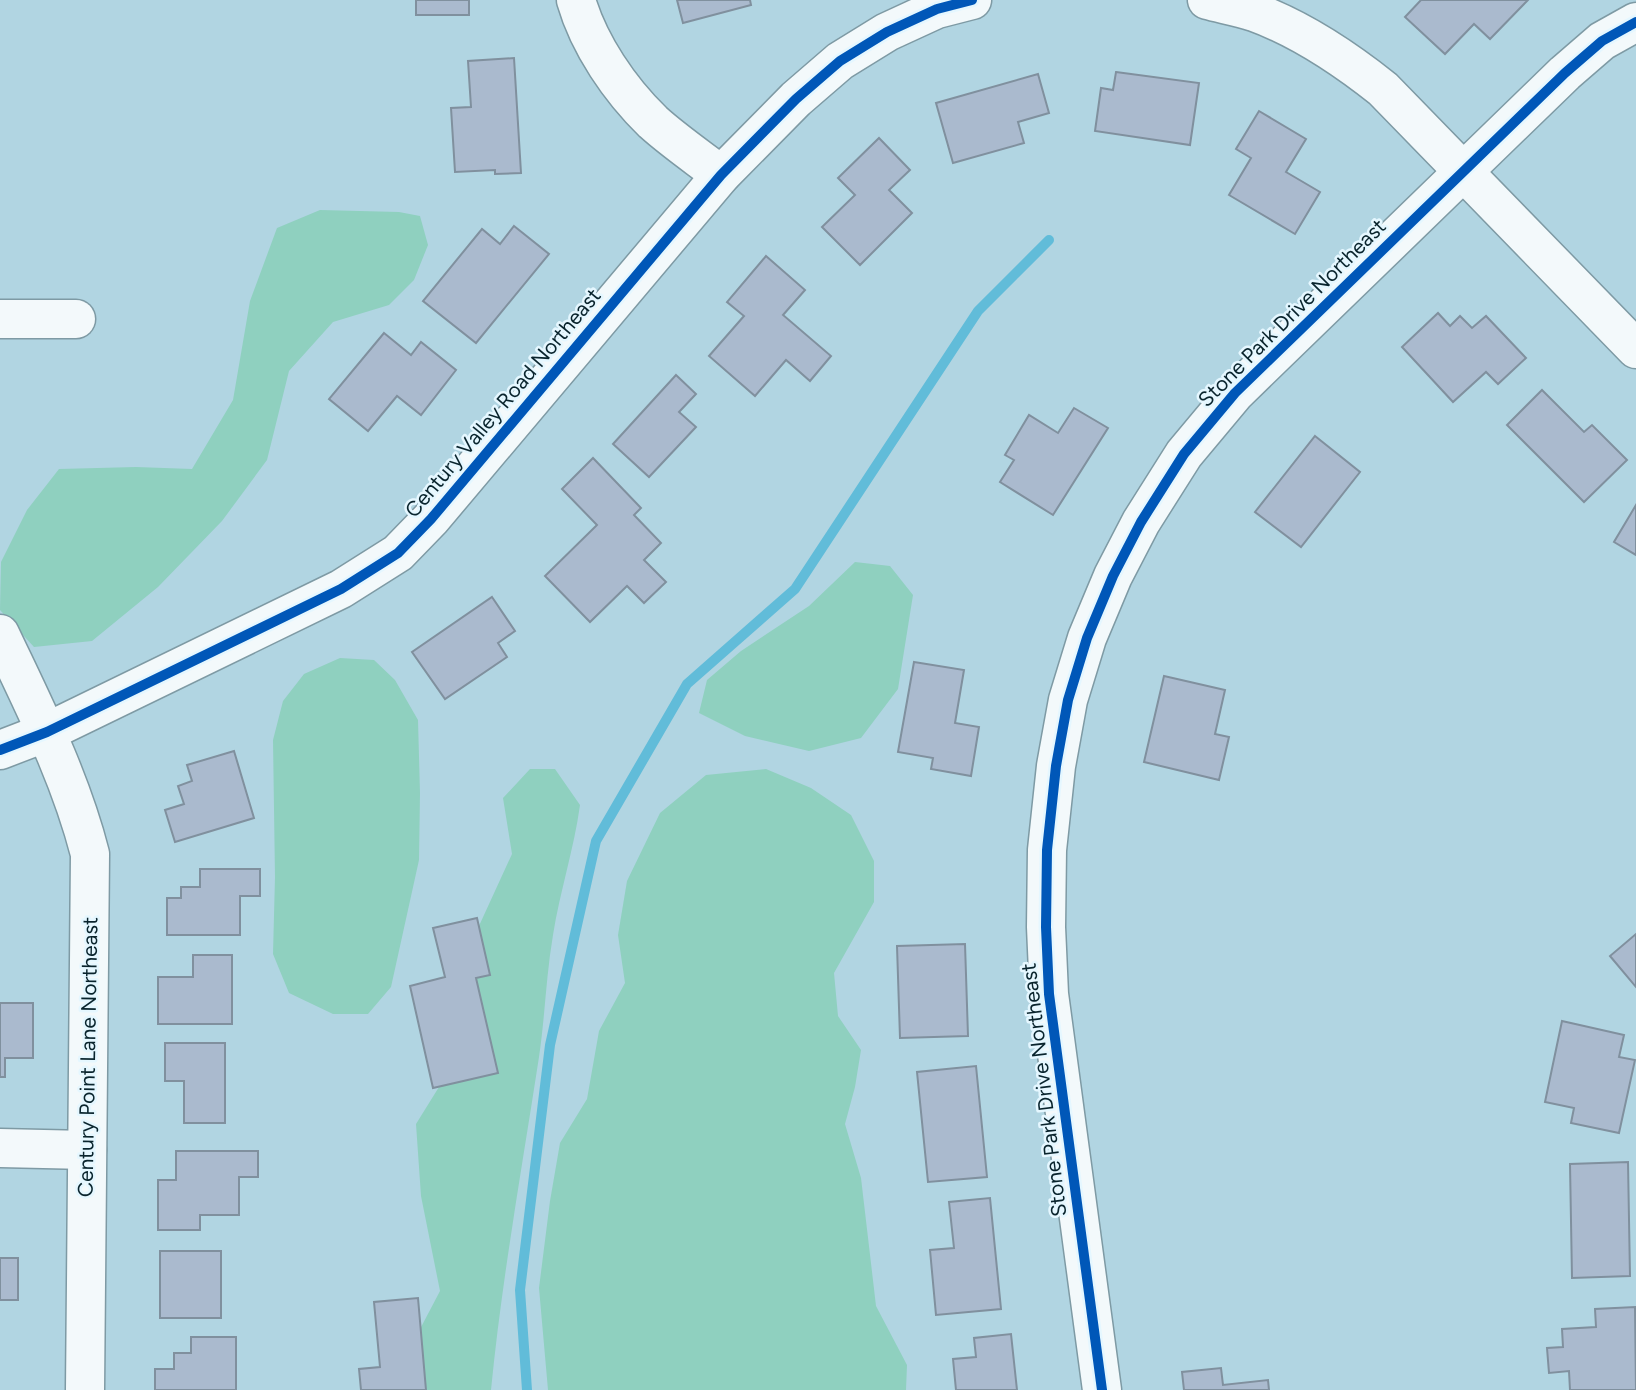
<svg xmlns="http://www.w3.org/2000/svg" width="1636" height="1390" viewBox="0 0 1636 1390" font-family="Figtree,sans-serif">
	<rect width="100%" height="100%" fill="#b1d5e2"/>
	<!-- green -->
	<g fill="#8fd0bf">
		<polygon points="320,210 399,212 420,216 428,245 414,280 389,305 333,322 289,371 267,460 222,521 158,587 92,641 34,647 0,610 1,562 27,510 59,469 136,467 192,469 233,400 250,301 277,228"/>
		<polygon points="855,562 890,566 913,595 898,689 861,738 809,751 745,736 699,713 707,680 741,651 809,606"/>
		<polygon points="340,658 374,660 395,680 418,720 420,793 419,860 391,987 368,1014 333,1014 289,993 273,954 275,877 273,740 283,701 304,674"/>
		<path d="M530,769H555L580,805C574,849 560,891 553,935C546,976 545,1017 539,1057C522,1168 502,1278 491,1390H418L419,1331L440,1291L421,1196L416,1124L452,1066L473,939L512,854L503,798Z"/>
		<polygon points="766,769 811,788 851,815 874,861 874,902 834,973 838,1016 861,1050 855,1087 845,1124 861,1178 876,1306 907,1365 906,1390 548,1390 539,1288 550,1201 560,1143 587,1099 599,1031 625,983 618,935 627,881 660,813 706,775"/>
	</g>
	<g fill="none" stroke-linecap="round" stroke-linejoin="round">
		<!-- stream -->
		<polyline stroke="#61bcd9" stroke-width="10" points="527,1390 520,1290 550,1045 596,841 687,684 795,589 978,311 1049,240"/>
	</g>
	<!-- building -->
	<g fill="#aabace" stroke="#80909e" stroke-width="2">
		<rect x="416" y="0" width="53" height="15"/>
		<polygon points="677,0 750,0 751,5 683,23"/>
		<polygon points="1421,0 1528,0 1490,39 1474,24 1445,54 1405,17"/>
		<polygon points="514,58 521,173 495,174 495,170 455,172 451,108 471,107 468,61"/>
		<polygon points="1116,72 1199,83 1190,145 1095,131 1101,88 1113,90"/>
		<polygon points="1038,74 1049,113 1018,122 1024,143 953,163 936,103"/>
		<polygon points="1259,111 1306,139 1286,172 1320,192 1295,234 1229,195 1251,158 1236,149"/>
		<polygon points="879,138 910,170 889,190 912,213 860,265 822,227 855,195 838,178"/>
		<polygon points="514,226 549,254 476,343 423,301 482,229 500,244"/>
		<polygon points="766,256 805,290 783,315 831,356 810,381 786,360 755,396 709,356 744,316 727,302"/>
		<polygon points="1438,313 1450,326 1460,316 1472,328 1486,316 1526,358 1498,384 1486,372 1453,402 1402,347"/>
		<polygon points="384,333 411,355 421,342 456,370 421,415 397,396 368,431 329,399"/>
		<polygon points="676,375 696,394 679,412 696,427 649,477 613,444"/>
		<polygon points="1542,390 1584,432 1592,425 1627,460 1584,502 1507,425"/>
		<polygon points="1074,408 1108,428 1053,515 1000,482 1014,460 1005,455 1029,415 1058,433"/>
		<polygon points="1315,436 1360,472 1301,547 1255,512"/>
		<polygon points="593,458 641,508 634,515 661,543 644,560 666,582 644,603 627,586 590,622 545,576 597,525 562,489"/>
		<polygon points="1636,505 1636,555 1614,542"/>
		<polygon points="492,597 515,631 498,643 507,657 445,699 412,652"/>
		<polygon points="914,662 964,670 955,723 979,727 971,776 931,769 933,758 898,752"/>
		<polygon points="1164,676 1225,690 1215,734 1229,737 1219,780 1144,762"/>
		<polygon points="234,751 254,818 175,842 165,810 184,804 178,786 192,781 187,765"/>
		<polygon points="200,869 260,869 260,896 240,896 240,935 167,935 167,898 181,898 181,887 200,887"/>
		<polygon points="477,918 490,975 476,978 498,1073 433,1088 410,986 445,977 433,928"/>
		<polygon points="1636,934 1636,987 1610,956"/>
		<polygon points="965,944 968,1036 900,1038 897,946"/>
		<polygon points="193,955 232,955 232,1024 158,1024 158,977 193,977"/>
		<polygon points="0,1003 33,1003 33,1058 5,1058 5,1077 0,1077"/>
		<polygon points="1562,1021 1624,1035 1619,1057 1635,1060 1619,1133 1571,1123 1574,1108 1545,1102"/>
		<polygon points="165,1043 225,1043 225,1123 184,1123 184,1081 165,1081"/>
		<polygon points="976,1066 987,1177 928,1182 917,1072"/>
		<polygon points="176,1151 258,1151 258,1177 239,1177 239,1215 200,1215 200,1230 158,1230 158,1180 176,1180"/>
		<polygon points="1628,1162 1630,1276 1572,1278 1570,1164"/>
		<polygon points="990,1198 1001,1309 936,1315 930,1250 954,1248 949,1202"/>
		<rect x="160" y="1251" width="61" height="67"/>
		<rect x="0" y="1258" width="18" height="42"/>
		<polygon points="418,1298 426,1390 361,1390 359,1369 380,1367 374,1302"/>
		<polygon points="1635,1307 1636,1390 1570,1390 1569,1371 1549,1373 1547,1348 1563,1347 1562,1329 1596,1327 1595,1309"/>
		<polygon points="1011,1334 1017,1390 956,1390 953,1359 976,1357 974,1338"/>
		<polygon points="191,1337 236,1337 236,1390 155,1390 155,1369 174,1369 174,1353 191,1353"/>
		<polygon points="1221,1368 1223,1385 1268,1380 1269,1390 1184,1390 1182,1372"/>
	</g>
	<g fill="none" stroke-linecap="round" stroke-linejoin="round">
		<defs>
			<g id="minor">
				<path d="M576,0C589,45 620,90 653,122C674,141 699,158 721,175"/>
				<path d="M1207,0C1222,4 1239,7 1254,12C1301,29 1344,58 1383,89L1636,349"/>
				<polyline points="0,319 76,319"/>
				<path d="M0,634C34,706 70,776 90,854L85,1390"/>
				<polyline points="0,750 47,732 341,589 398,553 431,519 721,175 796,99 840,61 887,32 937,9 972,0"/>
				<polyline points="0,1148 87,1150"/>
				<polyline points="1102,1390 1049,994 1046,927 1047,850 1056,766 1068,700 1087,638 1113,576 1141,522 1184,454 1235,393 1565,73 1602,41 1636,22"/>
			</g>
		</defs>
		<!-- minor casing -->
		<use href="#minor" stroke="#7e9aa4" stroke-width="41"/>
		<!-- minor -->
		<use href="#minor" stroke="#f3f9fb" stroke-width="38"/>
		<defs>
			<g id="cycleway">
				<polyline points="0,750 47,732 341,589 398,553 431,519 721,175 796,99 840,61 887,32 937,9 972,0"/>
				<polyline points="1102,1390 1049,994 1046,927 1047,850 1056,766 1068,700 1087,638 1113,576 1141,522 1184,454 1235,393 1565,73 1602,41 1636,22"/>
			</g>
		</defs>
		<!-- cycleway casing -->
		<use href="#cycleway" stroke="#e5f7ff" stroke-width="15"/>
		<!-- cycleway -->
		<use href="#cycleway" stroke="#0057b8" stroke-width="10"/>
	</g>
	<g text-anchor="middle" stroke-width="5" stroke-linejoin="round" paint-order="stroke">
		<!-- street labels -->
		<g font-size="21" fill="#09242d" stroke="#e5f7ff">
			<text transform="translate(1292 313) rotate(-45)" y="7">Stone Park Drive Northeast</text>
			<text transform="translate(503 403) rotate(-50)" y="7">Century Valley Road Northeast</text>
			<text transform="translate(88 1057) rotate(-89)" y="7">Century Point Lane Northeast</text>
			<text transform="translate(1044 1090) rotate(-97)" y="7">Stone Park Drive Northeast</text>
		</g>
	</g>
</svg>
